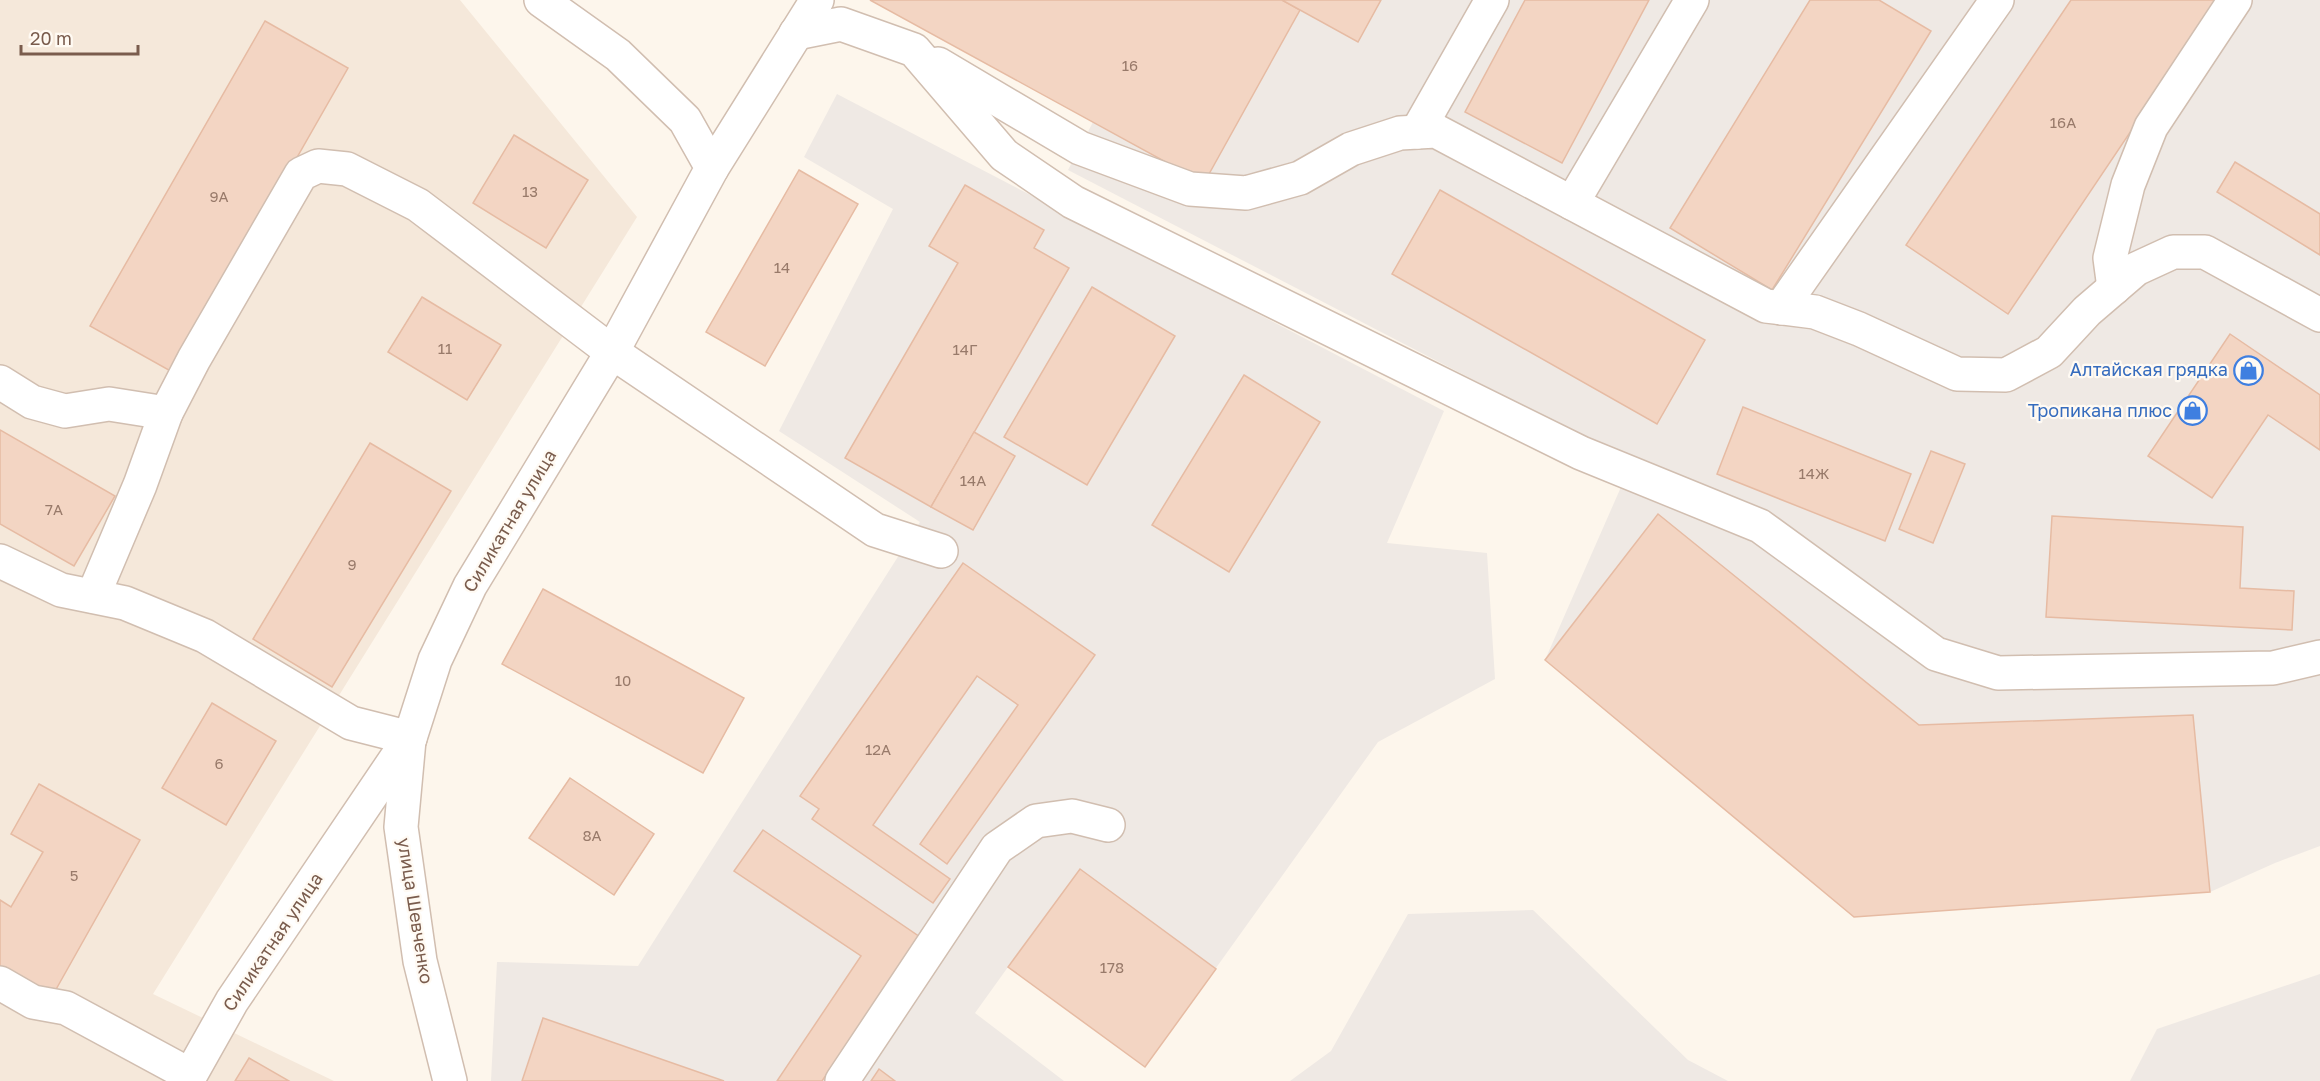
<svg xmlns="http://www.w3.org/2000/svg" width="2320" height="1081" viewBox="0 0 2320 1081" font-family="'Golos Text',sans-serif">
	<rect width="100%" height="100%" fill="#fdf6ec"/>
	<!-- residential -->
	<polygon fill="#f5e8da" points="0,0 460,0 637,217 153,994 334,1081 0,1081"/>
	<!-- industrial -->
	<g fill="#efe9e4">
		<polygon points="870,0 2320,0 2320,846 2275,863 2210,892 1854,917 1545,660 1632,462 1068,170 1093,122"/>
		<polygon points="837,94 1444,411 1387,543 1487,553 1495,679 1378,742 1145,1067 1008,967 975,1013 1064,1081 491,1081 497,962 638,966 920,522 779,431 893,209 804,157"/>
		<polygon points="1533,910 1688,1060 1728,1081 1290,1081 1331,1051 1408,914"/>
		<polygon points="2320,974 2320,1081 2130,1081 2157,1029"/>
	</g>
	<!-- building -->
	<g fill="#f3d5c3" stroke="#e6bba3" stroke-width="1.5">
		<polygon points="870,0 1282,0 1300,10 1204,183"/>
		<polygon points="1282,0 1381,0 1358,42"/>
		<polygon points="1525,0 1649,0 1562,163 1465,112"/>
		<polygon points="1810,0 1879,0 1931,31 1772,290 1670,228"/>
		<polygon points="2071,0 2219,0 2008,314 1906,245"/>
		<polygon points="265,21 348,68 174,373 90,326"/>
		<polygon points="514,135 588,180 546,248 473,203"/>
		<polygon points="2235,162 2320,214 2320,255 2217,192"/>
		<polygon points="799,170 858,204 765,366 706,332"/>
		<polygon points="965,185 1044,230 1034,248 1069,268 931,507 845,458 958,263 929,246"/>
		<polygon points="1440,190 1705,340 1657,424 1392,274"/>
		<polygon points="1092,287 1175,336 1087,485 1004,437"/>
		<polygon points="422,297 501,345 467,400 388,352"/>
		<polygon points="2230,334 2320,395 2320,450 2268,415 2212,498 2148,456"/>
		<polygon points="1244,375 1320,422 1229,572 1152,525"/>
		<polygon points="1743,407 1911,474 1885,541 1717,474"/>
		<polygon points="0,430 115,496 74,566 0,524"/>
		<polygon points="974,432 1015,456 973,530 931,507"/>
		<polygon points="370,443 451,491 332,687 253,639"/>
		<polygon points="1931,451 1965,464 1933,543 1899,529"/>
		<polygon points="1658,514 1919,725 2193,715 2210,892 1854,917 1545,660"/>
		<polygon points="2052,516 2243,527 2240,588 2294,591 2292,630 2046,617"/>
		<polygon points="963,563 1095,655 947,864 920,844 1018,705 977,676 873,825 950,879 933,903 812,819 819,809 800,796"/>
		<polygon points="543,589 744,698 703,773 502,664"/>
		<polygon points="212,703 276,741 226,825 162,788"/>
		<polygon points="570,778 654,834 614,895 529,838"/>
		<polygon points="39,784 140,840 50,1000 0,972 0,900 11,907 43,852 11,834"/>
		<polygon points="763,830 920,937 822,1081 777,1081 861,956 734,871"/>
		<polygon points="1080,869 1216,969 1145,1067 1008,967"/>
		<polygon points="543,1018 724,1081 522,1081"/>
		<polygon points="249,1058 289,1081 235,1081"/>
		<polygon points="879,1069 895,1081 871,1081"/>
	</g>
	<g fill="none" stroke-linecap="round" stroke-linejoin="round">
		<defs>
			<g id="minor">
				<polyline points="796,33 841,24 914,50 1004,155 1073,202 1581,453 1760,526 1936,654 1998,673 2273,668 2320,657"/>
				<polyline points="938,64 1080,148 1190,189 1246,193 1300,178 1351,149 1400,133 1436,131 1766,306 1815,312 1859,329 1957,374 2006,375 2049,352 2087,311 2136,269 2173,252 2205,252 2320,315"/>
				<polyline points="1417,132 1492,0"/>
				<polyline points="712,168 817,0"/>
				<polyline points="1572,203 1692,0"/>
				<polyline points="2114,288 2110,258 2128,185 2151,127 2235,0"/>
				<polyline points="1781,308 1997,0"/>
				<polyline points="0,382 32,402 65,411 109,404 166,413"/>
				<polyline points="0,561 61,590 125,603 205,636 351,723 410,738"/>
				<polyline points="93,596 140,485 166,413 194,359 301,174 318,166 347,169 418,205 612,352 875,530 941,551"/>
				<polyline points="409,740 401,827 420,961 450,1081"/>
				<polyline points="0,983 33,1002 66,1008 190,1075"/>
				<polyline points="187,1081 232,1001 410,738 435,660 470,586 612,352 712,168 685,120 618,55 541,0"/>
				<polyline points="842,1081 997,848 1036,821 1072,816 1108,825"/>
			</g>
		</defs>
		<!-- minor casing -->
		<use href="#minor" stroke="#d1beb0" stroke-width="36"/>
		<!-- minor -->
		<use href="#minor" stroke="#fff" stroke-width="33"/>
	</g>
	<!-- icons -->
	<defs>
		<symbol id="shop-ring" viewBox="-11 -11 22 22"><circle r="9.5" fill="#fffaf3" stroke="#3f7fe0" stroke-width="1.5"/><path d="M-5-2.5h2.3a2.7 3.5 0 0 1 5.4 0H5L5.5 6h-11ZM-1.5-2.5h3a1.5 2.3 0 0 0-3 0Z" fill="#3f7fe0"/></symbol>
	</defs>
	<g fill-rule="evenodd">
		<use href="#shop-ring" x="2232" y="354" width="33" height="33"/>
		<use href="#shop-ring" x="2176" y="394" width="33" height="33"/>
	</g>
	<g text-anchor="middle" stroke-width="4.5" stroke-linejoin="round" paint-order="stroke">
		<!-- number labels -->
		<g font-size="15" fill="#987a6a">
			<text x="1130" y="71">16</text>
			<text x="2063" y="128">16А</text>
			<text x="530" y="197">13</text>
			<text x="219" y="202">9А</text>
			<text x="782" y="273">14</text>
			<text x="445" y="354">11</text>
			<text x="965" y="355">14Г</text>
			<text x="1814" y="479">14Ж</text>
			<text x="973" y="486">14А</text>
			<text x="54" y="515">7А</text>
			<text x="352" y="570">9</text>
			<text x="623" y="686">10</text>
			<text x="878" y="755">12А</text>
			<text x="219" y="769">6</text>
			<text x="592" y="841">8А</text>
			<text x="74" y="881">5</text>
			<text x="1112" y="973">178</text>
		</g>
		<!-- shop labels -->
		<g font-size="18" fill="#366cbe" stroke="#fffaf3" text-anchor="end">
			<text x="2228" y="376">Алтайская грядка</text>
			<text x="2172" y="417">Тропикана плюс</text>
		</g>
		<!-- street labels -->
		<g font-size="18" fill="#7a5c4d" stroke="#fffaf3">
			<text transform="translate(510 521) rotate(-59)" y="6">Силикатная улица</text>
			<text transform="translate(415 911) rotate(81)" y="6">улица Шевченко</text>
			<text transform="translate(273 942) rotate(-56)" y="6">Силикатная улица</text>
		</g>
	</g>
	<!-- scale -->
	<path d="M21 45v9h117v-9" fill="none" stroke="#7a5c4d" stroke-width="3"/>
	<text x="30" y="45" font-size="18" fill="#7a5c4d" stroke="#fffaf3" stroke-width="4.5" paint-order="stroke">20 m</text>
</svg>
